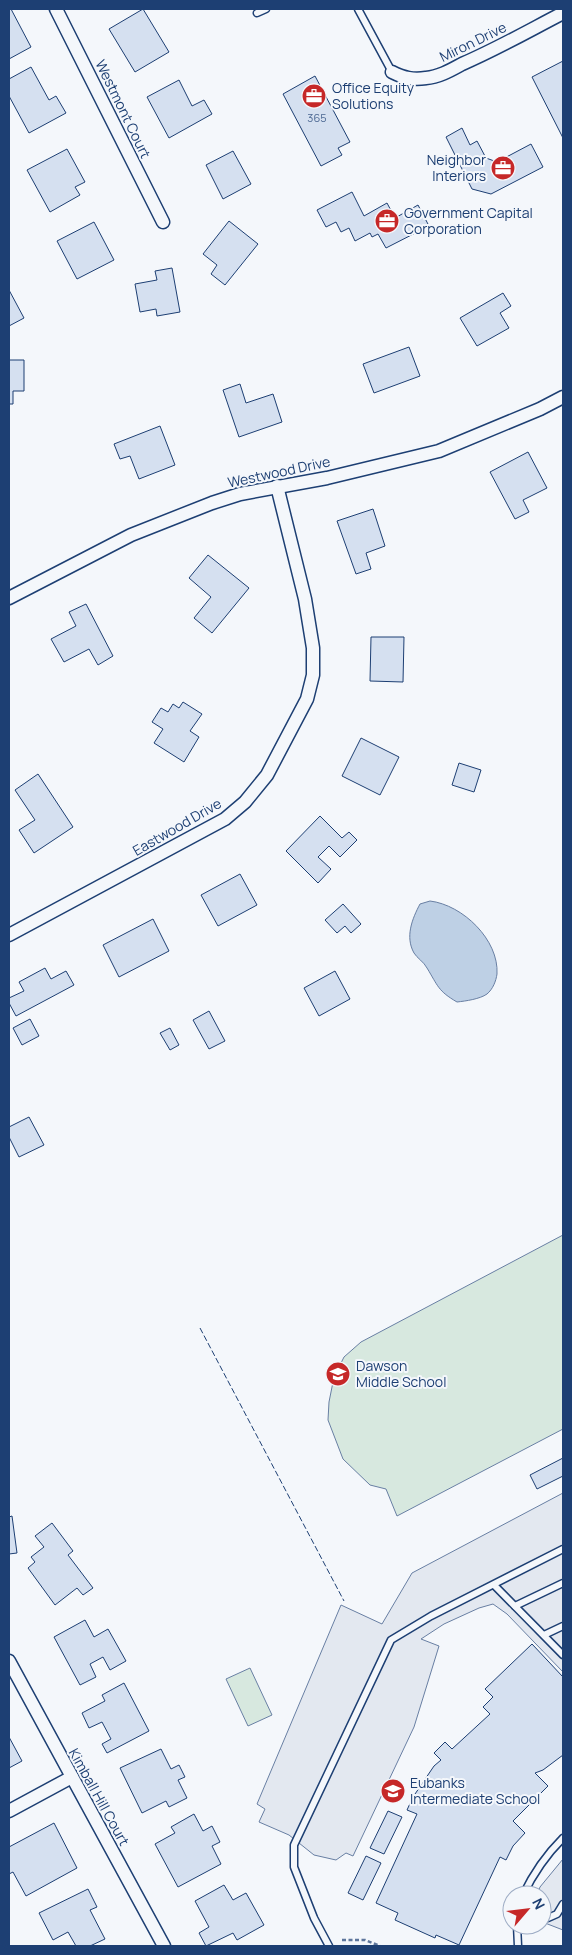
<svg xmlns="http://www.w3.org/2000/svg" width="572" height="1955" viewBox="0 0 572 1955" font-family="Manrope,sans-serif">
	<rect width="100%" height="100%" fill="#f4f7fb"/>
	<!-- green -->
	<g fill="#d7e8df" stroke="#687fa3">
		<polygon points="563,1235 563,1429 397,1516 386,1489 370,1485 343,1459 328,1420 329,1402 334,1377 344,1357 361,1342"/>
		<polygon points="250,1668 272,1715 248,1726 226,1679"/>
	</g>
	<!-- parking -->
	<g fill="#e3e8f0" stroke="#687fa3">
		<polygon points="563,1493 563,1672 507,1614 493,1604 479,1608 444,1624 421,1639 439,1646 414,1727 353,1856 346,1853 336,1860 314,1855 289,1835 259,1822 265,1809 257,1804 341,1605 382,1624 412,1573"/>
		<polygon points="563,1859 563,1930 545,1923 550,1909 542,1903 542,1895 537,1895 540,1887"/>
	</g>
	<!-- water -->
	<path fill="#bed0e5" stroke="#687fa3" d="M430,901C463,905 499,940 497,974C496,981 493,989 487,994C480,999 466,1001 457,1002C438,991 438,986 427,968C424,962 417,958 414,953C405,937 412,919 420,904Z"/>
	<!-- building -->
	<g fill="#d5e0f0" stroke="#1d3f73">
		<polygon points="9,9 11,9 31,47 9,59"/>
		<polygon points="143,9 169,52 135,72 109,29"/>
		<polygon points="563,61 563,138 532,77"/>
		<polygon points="31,67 49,100 56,96 66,113 29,133 9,96 9,79"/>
		<polygon points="315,76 350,142 338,148 342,155 321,166 283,94"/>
		<polygon points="179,80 192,106 204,100 212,114 169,138 147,97"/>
		<polygon points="462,128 470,145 477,141 486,158 497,162 531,144 543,167 491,194 472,189 446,137"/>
		<polygon points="67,149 85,182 75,187 80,195 50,212 27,170"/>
		<polygon points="233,151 251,184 223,199 206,165"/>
		<polygon points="352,192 364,216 387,203 395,218 418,205 429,226 386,248 378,234 372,237 370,233 355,241 349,228 341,232 336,222 326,227 317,210"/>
		<polygon points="229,221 258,244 225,285 211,274 217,265 203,254"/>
		<polygon points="94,222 114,260 77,279 57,241"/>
		<polygon points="172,268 180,312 157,316 156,309 140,312 135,284 157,280 155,271"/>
		<polygon points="9,290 24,318 9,326"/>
		<polygon points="503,293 511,306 500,313 509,328 477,346 460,318"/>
		<polygon points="409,347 420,376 374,393 363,364"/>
		<polygon points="9,360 24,360 24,391 13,391 13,404 9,404"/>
		<polygon points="240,384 246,403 273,394 282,422 239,437 223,390"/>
		<polygon points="160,426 175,465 139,479 130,456 120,459 114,444"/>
		<polygon points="528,452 547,488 523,500 529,512 515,519 490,472"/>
		<polygon points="373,509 385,546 366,553 371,569 356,574 337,521"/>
		<polygon points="208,555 249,588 212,633 194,618 211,597 189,578"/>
		<polygon points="86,604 113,656 98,665 89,649 64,662 51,639 76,626 69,612"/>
		<polygon points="371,637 404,637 403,682 370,681"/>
		<polygon points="183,702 202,714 190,731 199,737 184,762 154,743 163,729 152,722 161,708 168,712 173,704 179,708"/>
		<polygon points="361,738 399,757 380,795 342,776"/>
		<polygon points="459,763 481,770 474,792 452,785"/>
		<polygon points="38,774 73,827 34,853 19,830 35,820 15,790"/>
		<polygon points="320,816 342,838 349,832 357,840 340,857 329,846 318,857 331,869 318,883 286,851"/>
		<polygon points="240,874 257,905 218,926 201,895"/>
		<polygon points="343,904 361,924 351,933 345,926 337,933 325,920"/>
		<polygon points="153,919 169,951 119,977 103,945"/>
		<polygon points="45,968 51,979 66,971 74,985 16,1016 9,1003 9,998 24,991 19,982"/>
		<polygon points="335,971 350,999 319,1016 304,988"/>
		<polygon points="209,1011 225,1041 209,1049 193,1020"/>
		<polygon points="30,1019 39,1036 22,1045 13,1028"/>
		<polygon points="170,1028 179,1045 170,1050 160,1033"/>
		<polygon points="29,1117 44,1145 19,1157 9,1137 9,1127"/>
		<polygon points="563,1458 563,1476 537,1489 530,1475"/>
		<polygon points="12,1516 17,1553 9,1554 9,1517"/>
		<polygon points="52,1523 73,1551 68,1555 93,1588 83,1595 77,1588 55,1605 28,1568 35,1562 31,1557 44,1547 35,1536"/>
		<polygon points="85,1620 94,1637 108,1629 126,1661 110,1670 103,1657 90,1664 96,1677 80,1685 54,1637"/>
		<polygon points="532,1644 563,1677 563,1755 543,1770 535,1773 548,1786 513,1821 525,1833 513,1846 506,1860 500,1857 459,1945 436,1935 435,1938 395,1920 398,1913 376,1903 417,1814 407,1810 413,1797 434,1766 441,1760 434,1753 445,1742 452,1749 490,1714 483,1707 493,1697 485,1689"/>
		<polygon points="124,1683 149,1731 107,1753 102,1744 111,1739 102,1722 89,1728 82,1713 105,1701 102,1695"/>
		<polygon points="9,1737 22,1761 9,1768"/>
		<polygon points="161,1749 171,1769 179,1765 185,1777 178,1780 187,1798 169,1807 166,1801 142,1813 120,1768"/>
		<polygon points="388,1811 402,1817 384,1854 370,1848"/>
		<polygon points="194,1814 203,1831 212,1826 220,1842 212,1846 221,1864 178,1887 155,1844 175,1833 171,1827"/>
		<polygon points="54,1823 77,1868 26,1896 13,1872 9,1874 9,1847"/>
		<polygon points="366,1856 381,1863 363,1900 348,1893"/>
		<polygon points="224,1885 233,1900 246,1893 264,1925 237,1940 233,1933 206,1946 199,1933 209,1927 195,1901"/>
		<polygon points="88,1889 97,1907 90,1910 105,1939 90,1946 76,1946 68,1932 53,1940 39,1913"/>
	</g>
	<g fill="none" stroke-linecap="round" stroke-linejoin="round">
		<defs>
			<g id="service">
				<polyline points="358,9 392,72"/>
				<polyline points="257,13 266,9"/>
				<polyline points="494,1585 563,1655"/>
				<polyline points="515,1606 563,1583"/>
				<polyline points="544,1635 563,1626"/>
				<path d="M523,1895C533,1874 547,1854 563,1838"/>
				<polyline points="542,1915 548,1918 557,1914 563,1904"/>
				<polyline points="517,1925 518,1946"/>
				<polyline points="329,1946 314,1918 294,1867 294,1845 391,1640 431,1616 563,1549"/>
			</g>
			<g id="minor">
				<polyline points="56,9 163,222"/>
				<path d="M392,72C404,78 413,80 426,78C439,77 451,70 462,64C497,49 530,30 563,13"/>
				<polyline points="9,598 131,535 212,503 240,494 327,478 439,451 540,409 563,397"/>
				<polyline points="9,935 225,819 245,802 267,775 307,699 313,675 313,648 305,599 277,486"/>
				<polyline points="9,1661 164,1946"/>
				<polyline points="9,1811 72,1777"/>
			</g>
		</defs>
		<!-- service casing -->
		<use href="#service" stroke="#1d3f73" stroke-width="9"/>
		<!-- minor casing -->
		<use href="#minor" stroke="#1d3f73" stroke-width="15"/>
		<!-- path -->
		<polyline stroke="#5e769c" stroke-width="2.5" stroke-dasharray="4 2.5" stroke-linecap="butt" points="342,1940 365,1940 380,1946"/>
		<!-- service -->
		<use href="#service" stroke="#f4f7fb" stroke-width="6"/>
		<!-- minor -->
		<use href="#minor" stroke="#f4f7fb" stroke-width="12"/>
		<!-- fence -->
		<polyline stroke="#1d3f73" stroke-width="1" stroke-dasharray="6 2.5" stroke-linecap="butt" points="200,1328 344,1601"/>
	</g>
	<!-- icons -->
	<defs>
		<symbol id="office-disc" viewBox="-11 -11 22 22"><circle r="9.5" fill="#c62828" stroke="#f4f7fb"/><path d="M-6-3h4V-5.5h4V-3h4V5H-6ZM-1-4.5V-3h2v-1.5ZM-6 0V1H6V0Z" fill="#fff"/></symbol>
		<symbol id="school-disc" viewBox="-11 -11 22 22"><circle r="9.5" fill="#c62828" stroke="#f4f7fb"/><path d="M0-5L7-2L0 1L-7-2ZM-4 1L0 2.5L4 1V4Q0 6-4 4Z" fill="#fff"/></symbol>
	</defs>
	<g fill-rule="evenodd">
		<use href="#office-disc" x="300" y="82" width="28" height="28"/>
		<use href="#office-disc" x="489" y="154" width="28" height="28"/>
		<use href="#office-disc" x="373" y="207" width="28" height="28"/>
		<use href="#school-disc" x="324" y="1360" width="28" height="28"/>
		<use href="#school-disc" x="379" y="1777" width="28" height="28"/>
	</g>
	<g text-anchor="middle" stroke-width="4" stroke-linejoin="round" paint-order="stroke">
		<!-- number labels -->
		<g font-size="11" fill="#4b6792">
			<text x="317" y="122">365</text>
		</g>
		<!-- street labels -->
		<g font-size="14" fill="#1d3f73" stroke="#f4f7fb">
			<text transform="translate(473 42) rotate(-26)" y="5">Miron Drive</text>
			<text transform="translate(123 109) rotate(64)" y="5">Westmont Court</text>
			<text transform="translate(279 472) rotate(-12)" y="5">Westwood Drive</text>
			<text transform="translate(177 827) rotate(-30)" y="5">Eastwood Drive</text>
			<text transform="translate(99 1797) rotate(61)" y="5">Kimball Hill Court</text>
		</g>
		<!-- poi labels -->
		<g font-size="14" fill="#1d3f73" stroke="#f4f7fb" text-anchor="start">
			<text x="332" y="93">Office Equity<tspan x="332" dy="16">Solutions</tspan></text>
			<text x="486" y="165" text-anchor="end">Neighbor<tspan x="486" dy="16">Interiors</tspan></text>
			<text x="404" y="218">Government Capital<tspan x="404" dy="16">Corporation</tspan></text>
			<text x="356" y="1371">Dawson<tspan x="356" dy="16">Middle School</tspan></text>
			<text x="410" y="1788">Eubanks<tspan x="410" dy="16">Intermediate School</tspan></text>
		</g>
	</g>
	<!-- border -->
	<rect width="572" height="1955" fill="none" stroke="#1d3f73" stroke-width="20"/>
	<!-- north arrow -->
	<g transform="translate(527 1910) rotate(62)"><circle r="24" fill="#f4f7fb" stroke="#9eadc5"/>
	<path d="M0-4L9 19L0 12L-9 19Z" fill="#c62828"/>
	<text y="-8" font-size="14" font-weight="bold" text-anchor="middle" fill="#1d3f73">N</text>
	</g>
</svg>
